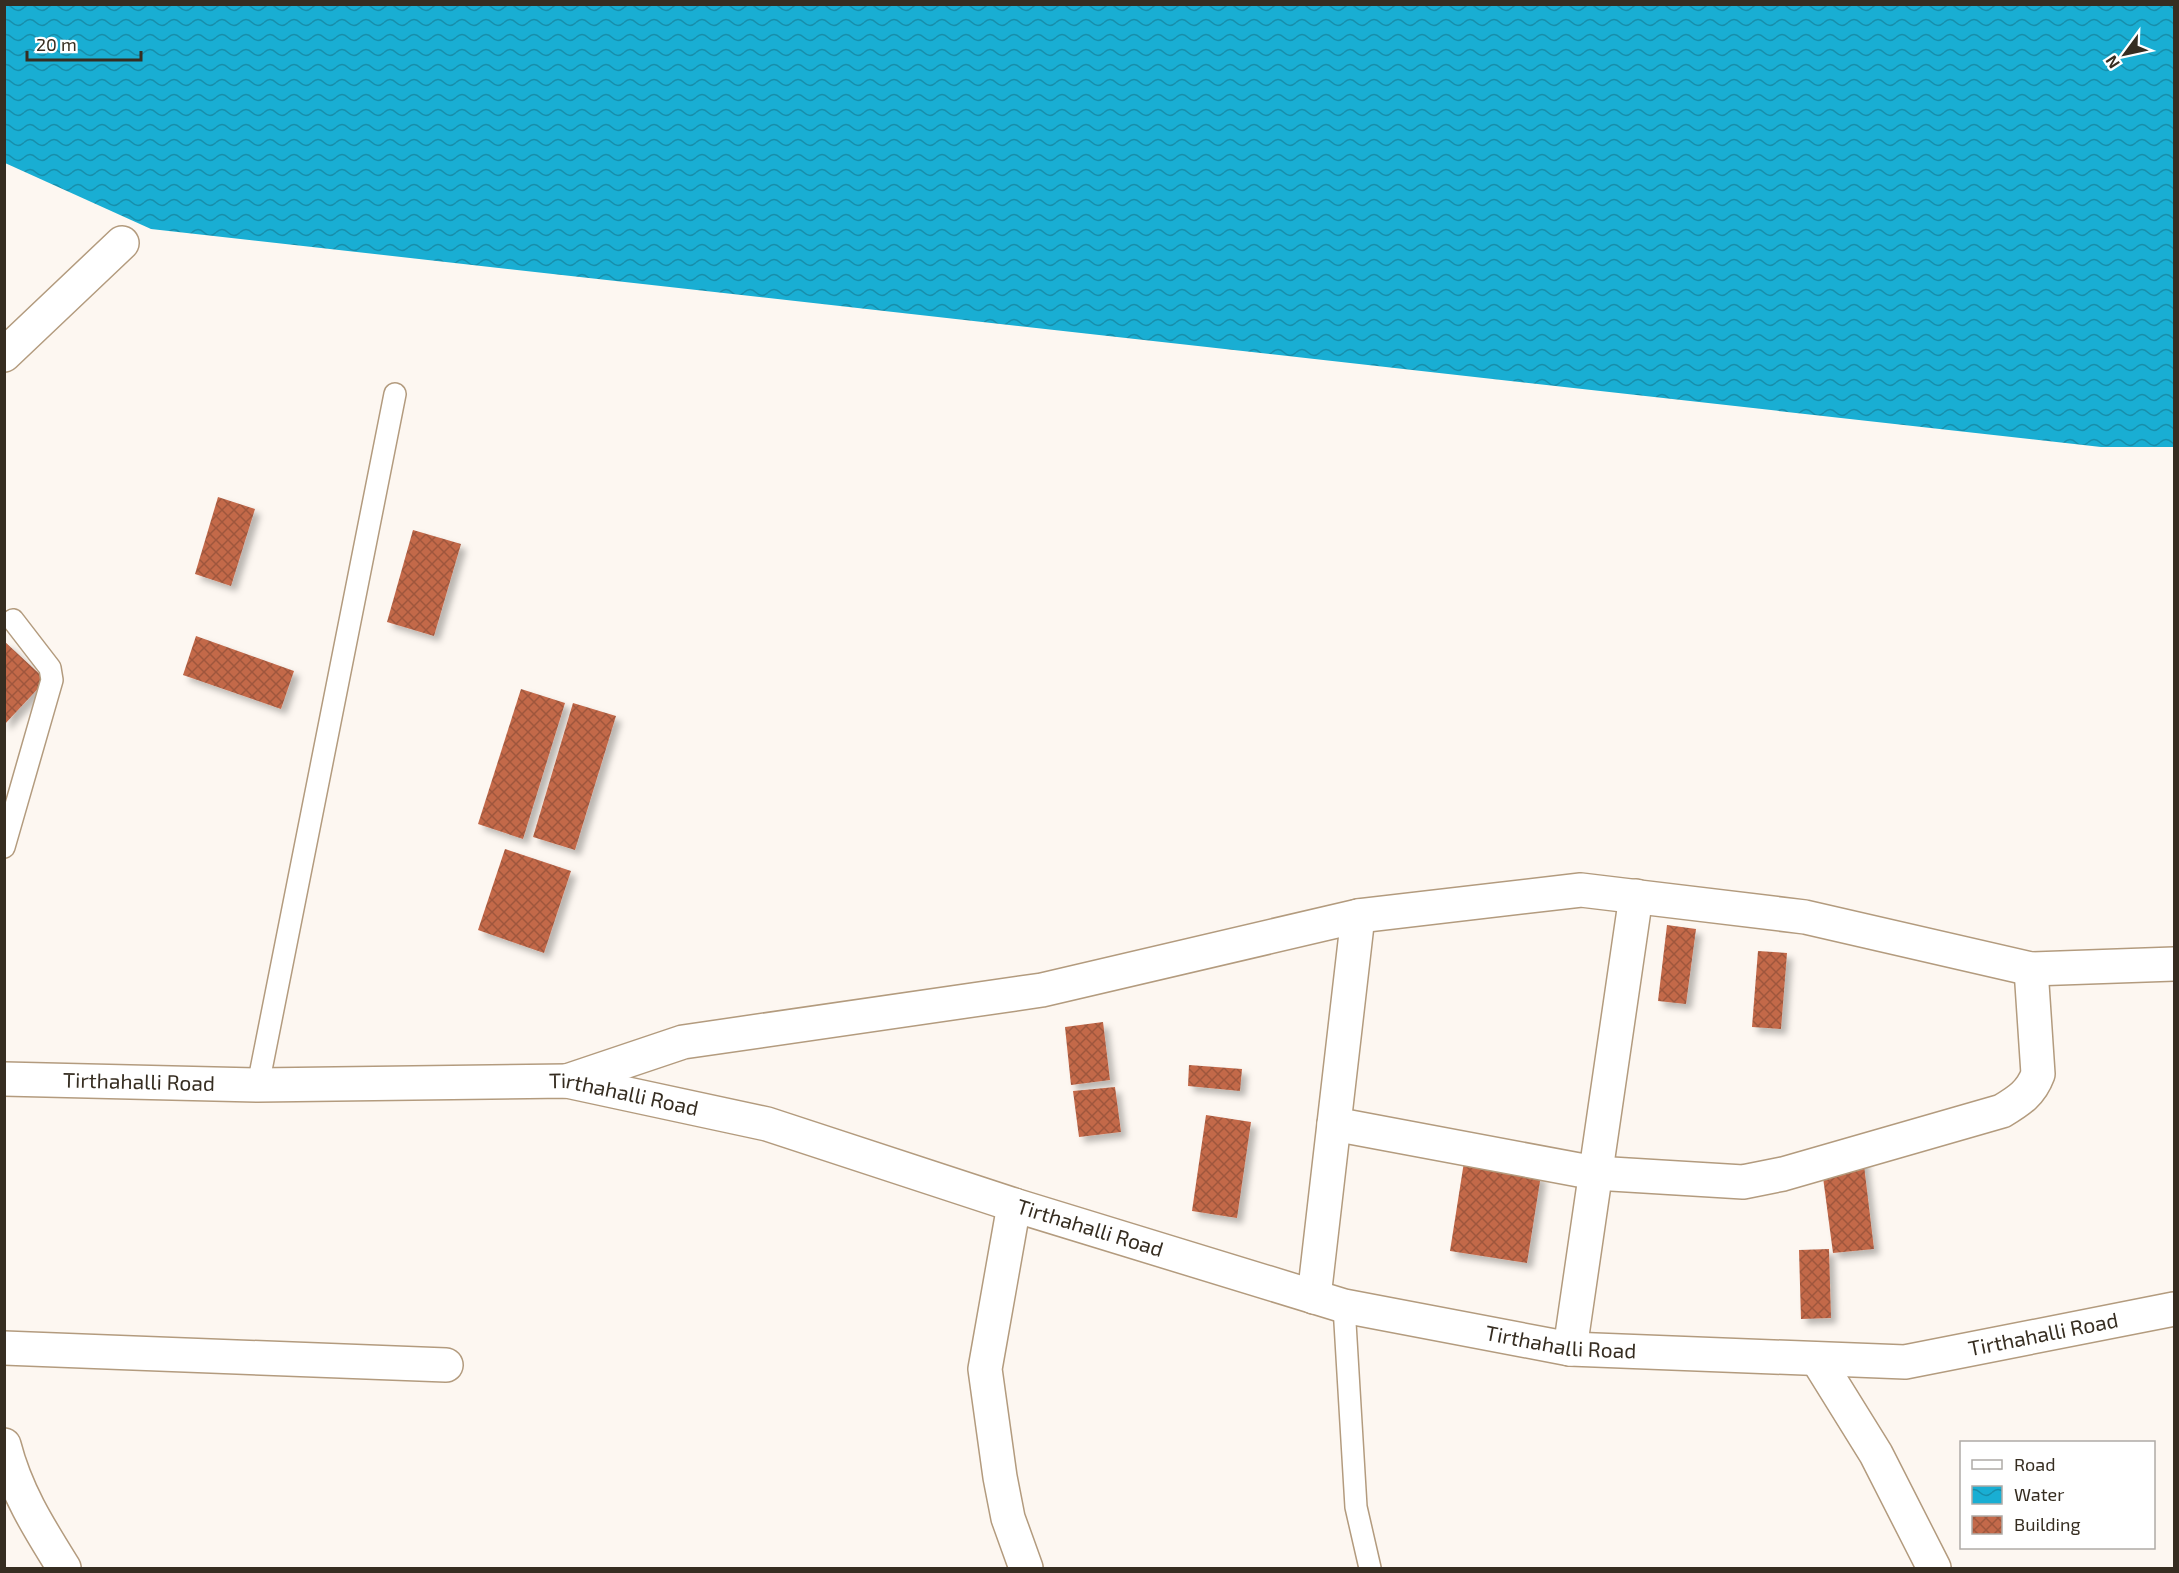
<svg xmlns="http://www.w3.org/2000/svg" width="2179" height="1573" viewBox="0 0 2179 1573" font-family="'Exo 2',sans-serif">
	<defs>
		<pattern id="water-waves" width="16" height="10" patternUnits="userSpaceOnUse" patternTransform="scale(1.5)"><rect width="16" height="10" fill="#19aed3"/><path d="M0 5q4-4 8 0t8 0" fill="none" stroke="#178eab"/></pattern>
		<pattern id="building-cross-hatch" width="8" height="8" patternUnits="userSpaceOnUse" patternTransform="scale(1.5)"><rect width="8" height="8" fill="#c3694a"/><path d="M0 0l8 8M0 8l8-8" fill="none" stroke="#9f573d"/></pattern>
		<filter id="shadow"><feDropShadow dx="5.5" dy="5.5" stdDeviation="3" flood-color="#0004"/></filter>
	</defs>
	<rect width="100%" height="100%" fill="#fdf7f1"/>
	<!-- water -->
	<polygon fill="url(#water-waves)" points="5,4 2174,5 2174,447 2101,447 151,229 5,163"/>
	<!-- building -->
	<g fill="url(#building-cross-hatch)" filter="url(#shadow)">
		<polygon points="218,497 255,509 231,586 195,574"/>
		<polygon points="413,530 461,544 434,636 387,622"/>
		<polygon points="196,636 294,671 281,709 183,675"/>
		<polygon points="4,641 46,680 4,725"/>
		<polygon points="521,689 565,703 523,839 478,824"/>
		<polygon points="573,703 616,716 575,850 533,837"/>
		<polygon points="505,849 571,871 544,953 478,930"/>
		<polygon points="1667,925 1696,929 1686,1004 1658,1001"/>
		<polygon points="1758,951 1787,953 1781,1029 1752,1027"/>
		<polygon points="1103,1022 1110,1080 1071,1085 1065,1027"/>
		<polygon points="1189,1065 1242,1069 1240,1091 1188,1086"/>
		<polygon points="1115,1087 1121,1132 1079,1137 1073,1091"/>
		<polygon points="1206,1115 1251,1122 1237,1218 1192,1211"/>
		<polygon points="1863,1157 1874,1249 1833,1253 1821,1162"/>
		<polygon points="1464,1162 1541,1175 1527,1263 1450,1251"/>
		<polygon points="1829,1249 1831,1318 1801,1319 1799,1250"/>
	</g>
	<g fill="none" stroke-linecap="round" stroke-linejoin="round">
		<defs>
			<g id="lane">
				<polyline points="4,847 52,680 50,668 13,620"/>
				<polyline points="258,1085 395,394"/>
				<polyline points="1344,1306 1356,1507 1370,1568"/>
			</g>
			<g id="street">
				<polyline points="4,355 122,243"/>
				<polyline points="567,1081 683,1042 1042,990 1358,916 1581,890 1805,917 2031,969 2174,964"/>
				<path d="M1334,1124L1595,1173L1743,1182L1783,1174L2002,1111C2019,1101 2031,1093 2038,1074L2031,969"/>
				<polyline points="1014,1205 985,1369 1000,1477 1008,1518 1026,1568"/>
				<polyline points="1314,1297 1358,916"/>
				<polyline points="4,1348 446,1365"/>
				<polyline points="1570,1349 1636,896"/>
				<polyline points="1817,1359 1876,1454 1934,1568"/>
				<path d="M4,1445C16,1492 39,1528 64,1568"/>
			</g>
			<g id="highway">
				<path id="s1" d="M4,1079L258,1085L567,1081L767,1124L1014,1205L1344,1306L1570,1349L1905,1362L2174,1309"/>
			</g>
		</defs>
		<!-- lane casing -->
		<use href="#lane" stroke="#b39b7e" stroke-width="24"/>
		<!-- street casing -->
		<use href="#street" stroke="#b39b7e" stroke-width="36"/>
		<!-- highway casing -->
		<use href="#highway" stroke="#b39b7e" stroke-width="36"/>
		<!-- lane -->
		<use href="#lane" stroke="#fff" stroke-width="21"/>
		<!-- street -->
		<use href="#street" stroke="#fff" stroke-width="33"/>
		<!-- highway -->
		<use href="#highway" stroke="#fff" stroke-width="33"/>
	</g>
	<g text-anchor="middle" stroke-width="6" stroke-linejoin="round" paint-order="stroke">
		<!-- street labels -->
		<g font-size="21" fill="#362d21" stroke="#fff">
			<text dy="7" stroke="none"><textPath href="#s1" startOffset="135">Tirthahalli Road</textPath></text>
			<text dy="7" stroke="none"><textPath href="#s1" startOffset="621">Tirthahalli Road</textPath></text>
			<text dy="7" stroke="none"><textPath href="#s1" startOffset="1107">Tirthahalli Road</textPath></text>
			<text dy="7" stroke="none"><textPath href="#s1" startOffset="2079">Tirthahalli Road</textPath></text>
			<text dy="7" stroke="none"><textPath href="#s1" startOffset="1593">Tirthahalli Road</textPath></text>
		</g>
	</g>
	<!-- border -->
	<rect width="2179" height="1573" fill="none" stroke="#362d21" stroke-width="12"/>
	<!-- legend -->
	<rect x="1960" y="1441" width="195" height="108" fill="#ffffff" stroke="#afaba6" stroke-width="1.5"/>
	<rect x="1972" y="1460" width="30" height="9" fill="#ffffff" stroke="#afaba6" stroke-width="1.5"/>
	<text x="2014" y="1471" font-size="18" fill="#362d21">Road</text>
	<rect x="1972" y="1486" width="30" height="18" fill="url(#water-waves)" stroke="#afaba6" stroke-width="1.5"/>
	<text x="2014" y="1501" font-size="18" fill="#362d21">Water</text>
	<rect x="1972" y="1516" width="30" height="18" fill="url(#building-cross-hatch)" stroke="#afaba6" stroke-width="1.5"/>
	<text x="2014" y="1531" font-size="18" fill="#362d21">Building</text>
	<!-- north arrow -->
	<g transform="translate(2125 54) rotate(237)" stroke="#ffffff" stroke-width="4.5" paint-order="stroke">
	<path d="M0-4.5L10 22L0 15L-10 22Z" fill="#362d21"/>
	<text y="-9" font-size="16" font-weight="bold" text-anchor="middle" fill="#362d21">N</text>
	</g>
	<!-- scale -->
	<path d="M27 51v9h114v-9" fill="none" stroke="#362d21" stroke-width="3"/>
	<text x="36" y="51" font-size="18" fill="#362d21" stroke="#ffffff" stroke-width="4.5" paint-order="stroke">20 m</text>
</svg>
